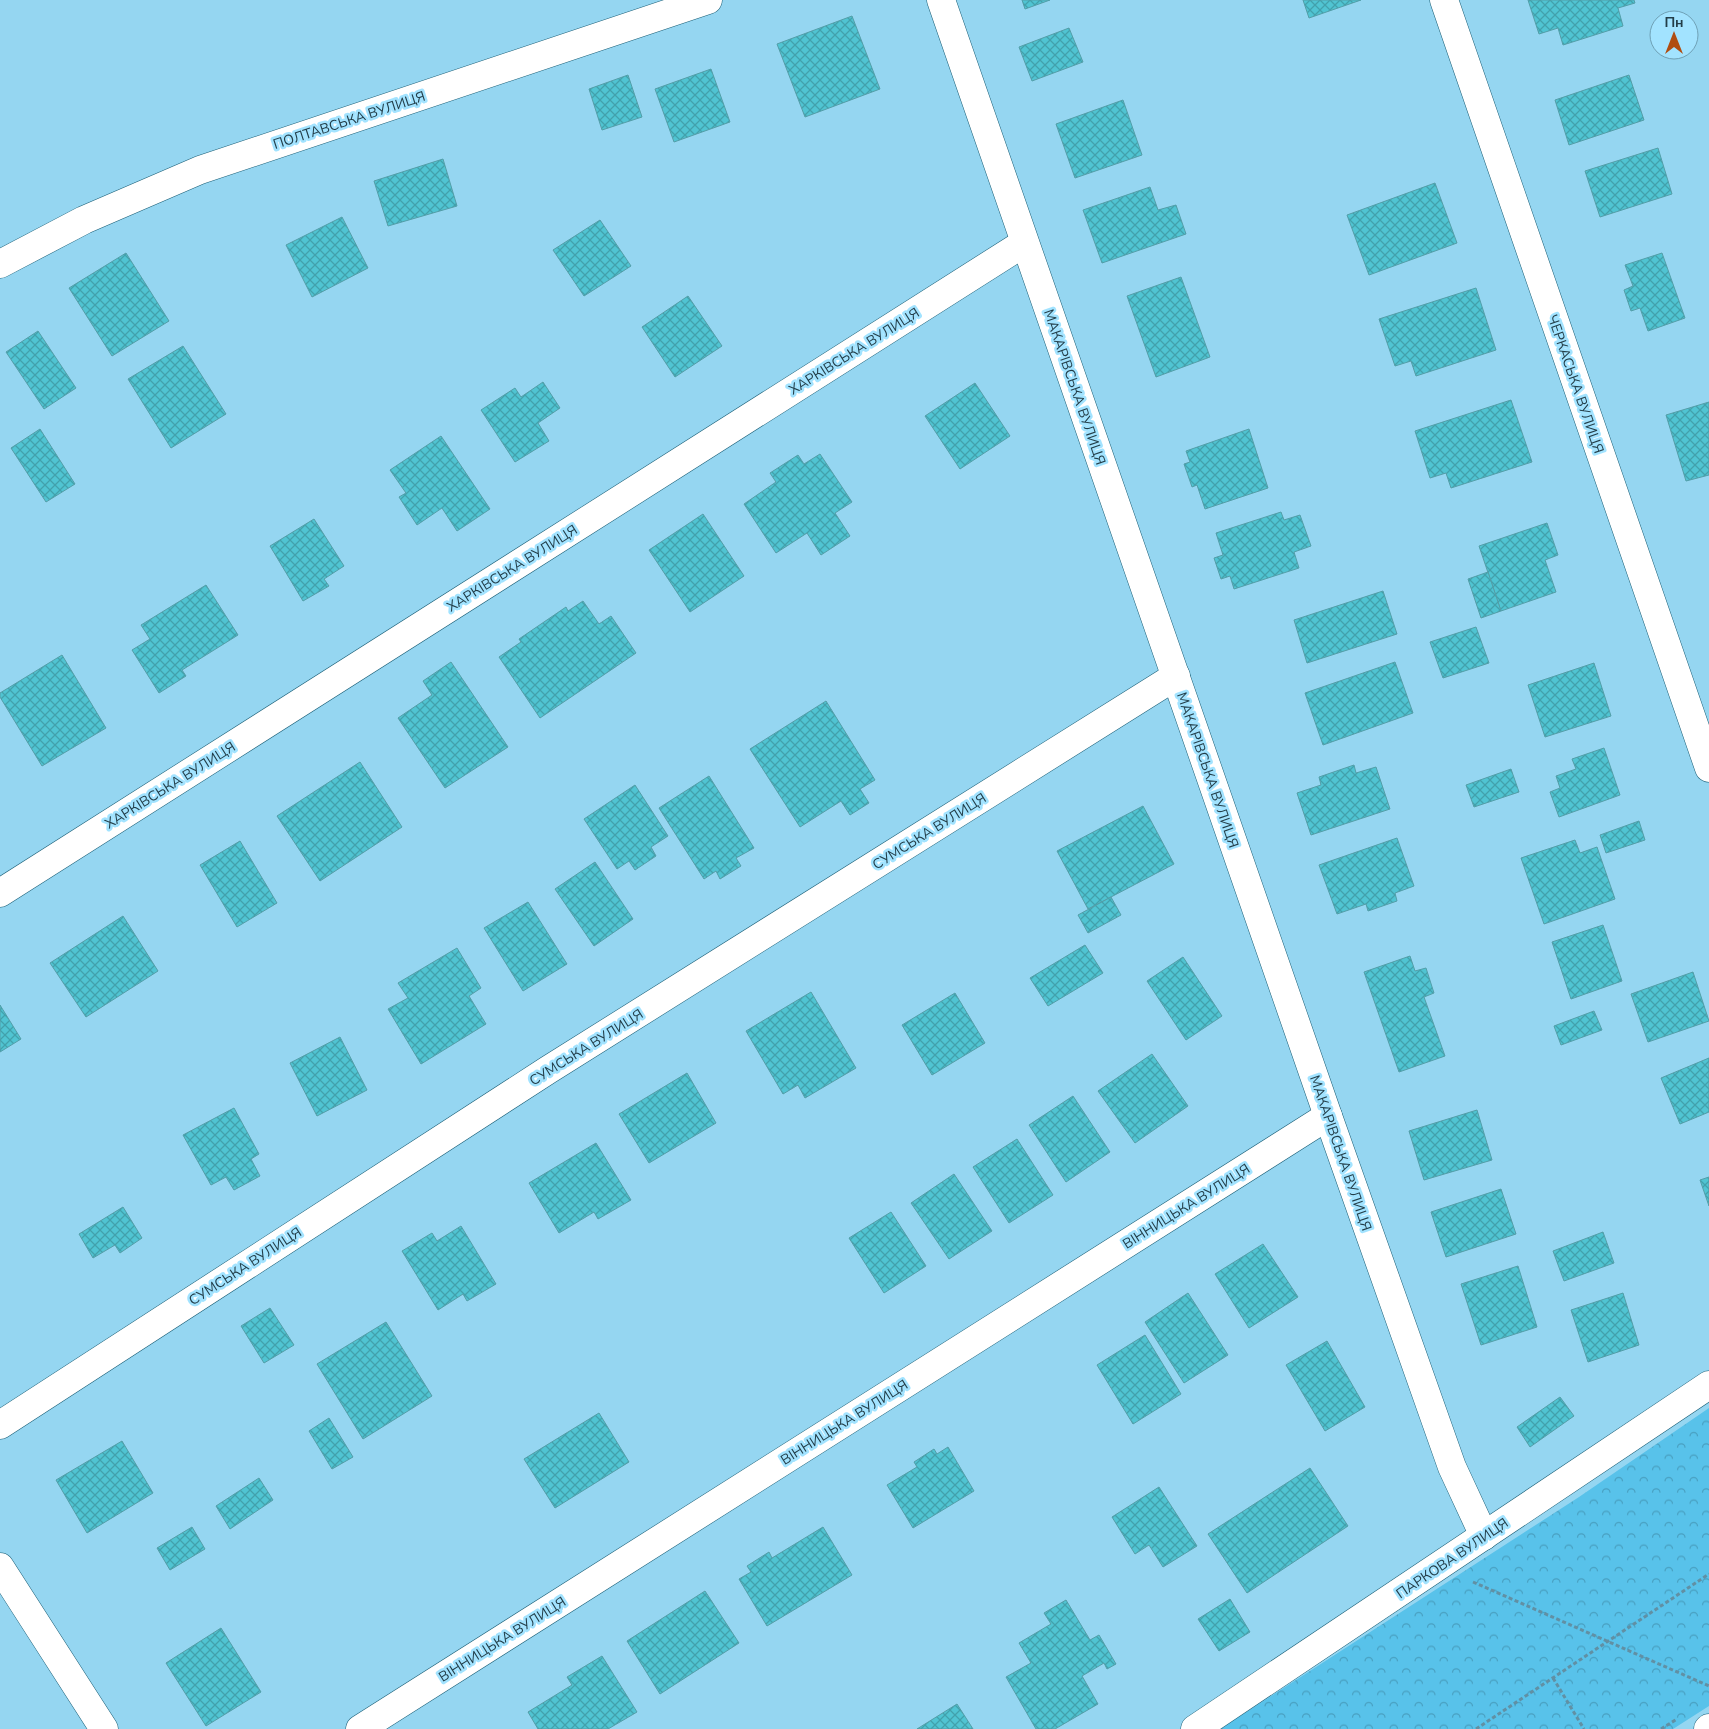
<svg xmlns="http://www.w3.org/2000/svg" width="1709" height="1729" viewBox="0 0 1709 1729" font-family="'Nunito Sans',sans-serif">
	<defs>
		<pattern id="park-crowns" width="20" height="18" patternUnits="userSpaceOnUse" patternTransform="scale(1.25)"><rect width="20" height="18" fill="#58c2ea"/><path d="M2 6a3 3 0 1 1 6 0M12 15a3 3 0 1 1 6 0" fill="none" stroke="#489fc0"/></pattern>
		<pattern id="building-cross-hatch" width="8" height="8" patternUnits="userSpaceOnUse" patternTransform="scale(1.25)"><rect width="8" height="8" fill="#50c4d2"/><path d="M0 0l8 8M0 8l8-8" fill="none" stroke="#42a1ac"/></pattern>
	</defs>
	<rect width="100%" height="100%" fill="#95d6f1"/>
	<!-- park -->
	<polygon fill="url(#park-crowns)" points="1709,1408 1709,1706 1673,1729 1220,1729 1579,1497"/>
	<!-- building -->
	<g fill="url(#building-cross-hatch)" stroke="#539ea8">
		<polygon points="1022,0 1050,0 1025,9"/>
		<polygon points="1303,0 1361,0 1309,18"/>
		<polygon points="1528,0 1634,0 1635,3 1618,8 1623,26 1563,45 1558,28 1539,34"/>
		<polygon points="852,16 880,89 805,117 777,44"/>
		<polygon points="1069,28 1083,62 1032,81 1019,47"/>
		<polygon points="711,69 730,122 674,142 655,89"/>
		<polygon points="628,75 642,117 602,130 589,89"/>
		<polygon points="1629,75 1644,120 1569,145 1555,100"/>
		<polygon points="1123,100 1142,155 1075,178 1056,124"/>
		<polygon points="1658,148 1672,194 1600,217 1585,171"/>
		<polygon points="443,159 457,206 388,226 374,181"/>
		<polygon points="1435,183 1457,243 1369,275 1347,215"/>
		<polygon points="1150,187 1158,210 1176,205 1186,234 1102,263 1083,210"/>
		<polygon points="342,217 368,268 312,297 286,245"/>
		<polygon points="600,220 631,266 584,296 553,250"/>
		<polygon points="126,253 169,321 112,356 69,288"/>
		<polygon points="1662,253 1685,318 1648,331 1640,308 1631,311 1624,290 1633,286 1625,265"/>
		<polygon points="1181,277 1210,357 1156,377 1127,296"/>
		<polygon points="1476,288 1496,350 1416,376 1411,361 1395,366 1379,319"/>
		<polygon points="688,296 722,346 675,377 642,327"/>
		<polygon points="38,331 76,388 44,409 6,352"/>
		<polygon points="183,346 226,414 171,448 128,379"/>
		<polygon points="543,382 560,408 538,423 549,441 515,462 481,410 515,388 521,397"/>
		<polygon points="975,383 1010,436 960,469 925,416"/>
		<polygon points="1511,400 1532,462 1451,488 1446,473 1430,478 1415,431"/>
		<polygon points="1709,402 1709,475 1686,481 1666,415"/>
		<polygon points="40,429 75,484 46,502 11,448"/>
		<polygon points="1249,429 1268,488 1205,509 1197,485 1192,487 1184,464 1190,462 1186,451"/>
		<polygon points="441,436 490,509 457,531 442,508 417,525 399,497 406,493 390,470"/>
		<polygon points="820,454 852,502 835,513 850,536 821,555 807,533 776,553 744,504 776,482 770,473 798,455 804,464"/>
		<polygon points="1281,512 1284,520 1300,515 1311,546 1294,552 1299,568 1234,589 1230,576 1221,579 1214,558 1223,555 1216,533"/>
		<polygon points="703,514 744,576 690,612 649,550"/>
		<polygon points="314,519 344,566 324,579 329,586 303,601 270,546"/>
		<polygon points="1547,523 1558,555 1545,560 1556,592 1501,611 1479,546"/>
		<polygon points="1488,572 1501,611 1481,618 1468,579"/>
		<polygon points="206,585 238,635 182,670 186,676 159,693 132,650 150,639 141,625"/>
		<polygon points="1383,591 1397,634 1307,663 1294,620"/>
		<polygon points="583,601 599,624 611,616 636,653 540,718 499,657 521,642 519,639 566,607 568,611"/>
		<polygon points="1476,627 1489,663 1443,678 1430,642"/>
		<polygon points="62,655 106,728 42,766 0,697 0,693"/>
		<polygon points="451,662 508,747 445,788 398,718 432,695 423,681"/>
		<polygon points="1395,662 1413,713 1323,745 1305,693"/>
		<polygon points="1594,663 1611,716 1545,737 1528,685"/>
		<polygon points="826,701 875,780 860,789 869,803 850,815 841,801 800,827 750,749"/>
		<polygon points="1604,748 1620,795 1559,817 1550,792 1560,788 1556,776 1576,769 1572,759"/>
		<polygon points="360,762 402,827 320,881 277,816"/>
		<polygon points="1354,765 1356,773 1376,767 1390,809 1311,835 1297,793 1321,785 1319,777"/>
		<polygon points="1511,769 1519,792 1474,807 1466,785"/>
		<polygon points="709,776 754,848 736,858 741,866 720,879 716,871 704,879 659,808"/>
		<polygon points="635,785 668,836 651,847 656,856 635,870 629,861 617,869 584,819"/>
		<polygon points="1143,806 1174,864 1088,909 1057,851"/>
		<polygon points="1639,821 1645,840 1606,853 1600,835"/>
		<polygon points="1397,838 1414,886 1395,893 1397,901 1368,911 1366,904 1337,914 1319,865"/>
		<polygon points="1575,840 1580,853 1597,847 1615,899 1544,924 1521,858"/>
		<polygon points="240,841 277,903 237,927 200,865"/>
		<polygon points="595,862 633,919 594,946 555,889"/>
		<polygon points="1111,897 1121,915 1088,933 1078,915"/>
		<polygon points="528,902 567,964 523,991 484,928"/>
		<polygon points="123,916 158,971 86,1017 50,963"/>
		<polygon points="1603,925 1622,981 1571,999 1552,942"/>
		<polygon points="1085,945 1103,973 1048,1006 1030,978"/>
		<polygon points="457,948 481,988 469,996 486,1024 421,1064 388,1009 408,998 398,983"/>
		<polygon points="1410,956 1415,971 1426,968 1434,993 1424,997 1445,1056 1399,1072 1364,972"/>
		<polygon points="1183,957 1222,1016 1186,1040 1147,981"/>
		<polygon points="1693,972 1709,1021 1648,1042 1631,994"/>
		<polygon points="811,992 856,1068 805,1098 798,1085 783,1094 746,1031"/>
		<polygon points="955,993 985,1043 932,1075 902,1025"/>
		<polygon points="0,1005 21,1039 0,1052"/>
		<polygon points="1594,1011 1602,1030 1561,1045 1554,1026"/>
		<polygon points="340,1037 367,1090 317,1116 290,1063"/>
		<polygon points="1152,1054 1188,1106 1135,1143 1098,1091"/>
		<polygon points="1709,1058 1709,1112 1680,1124 1661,1078"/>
		<polygon points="687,1073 716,1123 649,1163 619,1114"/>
		<polygon points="1073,1096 1110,1152 1066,1182 1029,1125"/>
		<polygon points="234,1108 259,1154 251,1159 260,1176 234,1190 226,1177 211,1185 183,1135"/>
		<polygon points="1477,1110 1492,1160 1424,1180 1409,1131"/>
		<polygon points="1017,1139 1053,1195 1009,1223 973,1167"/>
		<polygon points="596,1143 631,1200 598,1219 594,1212 559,1233 529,1183"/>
		<polygon points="954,1174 992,1231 949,1259 911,1203"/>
		<polygon points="1709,1177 1709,1206 1700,1180"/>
		<polygon points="1501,1189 1516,1234 1446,1257 1431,1212"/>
		<polygon points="123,1207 142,1238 120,1253 115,1245 93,1258 79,1234"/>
		<polygon points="891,1212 926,1266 884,1293 849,1238"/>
		<polygon points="461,1226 496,1284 467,1301 463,1294 438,1310 402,1251 432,1233 437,1241"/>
		<polygon points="1603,1232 1614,1263 1564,1281 1553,1251"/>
		<polygon points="1263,1244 1298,1297 1249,1328 1215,1274"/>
		<polygon points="1518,1266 1537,1327 1481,1345 1461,1284"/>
		<polygon points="1188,1293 1228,1355 1184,1383 1145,1322"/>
		<polygon points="1623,1293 1639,1345 1588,1362 1571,1310"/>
		<polygon points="270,1308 294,1345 264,1363 241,1326"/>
		<polygon points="386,1322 432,1396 363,1439 317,1364"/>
		<polygon points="1145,1335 1181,1394 1133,1424 1097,1365"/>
		<polygon points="1327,1341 1365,1407 1325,1431 1286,1365"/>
		<polygon points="1560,1397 1574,1416 1530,1447 1517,1427"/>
		<polygon points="599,1413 629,1462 555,1508 524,1459"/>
		<polygon points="329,1418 353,1457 332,1469 309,1431"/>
		<polygon points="122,1441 153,1493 87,1533 56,1480"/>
		<polygon points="948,1447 974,1491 913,1528 887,1485 917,1467 914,1462 934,1449 937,1454"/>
		<polygon points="1310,1468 1348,1526 1247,1593 1208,1534"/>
		<polygon points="259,1478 273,1500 230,1529 216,1506"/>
		<polygon points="1159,1487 1197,1546 1163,1567 1149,1545 1135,1554 1112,1517"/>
		<polygon points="192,1527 205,1549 170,1570 157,1548"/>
		<polygon points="823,1527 852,1575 767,1626 739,1579 751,1572 747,1566 769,1552 772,1558"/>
		<polygon points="705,1591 739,1643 660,1694 627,1641"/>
		<polygon points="1230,1599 1250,1632 1219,1651 1198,1619"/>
		<polygon points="1066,1600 1090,1640 1099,1635 1116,1664 1107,1669 1104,1663 1082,1676 1098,1704 1055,1729 1036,1729 1006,1677 1031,1663 1019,1643 1051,1624 1044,1613"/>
		<polygon points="221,1628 261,1692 206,1726 166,1663"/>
		<polygon points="602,1656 637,1712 608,1729 538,1729 528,1712 572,1685 567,1677"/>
		<polygon points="957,1704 973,1729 917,1729"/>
	</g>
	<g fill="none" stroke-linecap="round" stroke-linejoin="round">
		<defs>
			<g id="street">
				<polyline points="941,0 1328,1116 1452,1467 1484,1536"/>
				<polyline points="1444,0 1709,768"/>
				<polyline points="0,264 84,220 200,170 708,0"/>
				<polyline points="0,893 1024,243"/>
				<polyline points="0,1425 548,1070 1176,676"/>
				<polyline points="0,1567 104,1729"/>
				<polyline points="360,1729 1328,1116"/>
				<polyline points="1195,1729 1709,1385"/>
				<polyline points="1708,1729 1709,1728"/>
			</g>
		</defs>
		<!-- street casing -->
		<use href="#street" stroke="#1a5e76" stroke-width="29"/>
		<!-- path -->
		<g stroke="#6190a4" stroke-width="3" stroke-dasharray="4 2.5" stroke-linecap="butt">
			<polyline points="1473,1582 1709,1686"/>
			<polyline points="1553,1678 1584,1729"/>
			<polyline points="1476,1729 1709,1574"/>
			<polyline points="1661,1729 1677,1719"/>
		</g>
		<!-- street -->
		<use href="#street" stroke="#fff" stroke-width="28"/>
	</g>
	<g text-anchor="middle" stroke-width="5" stroke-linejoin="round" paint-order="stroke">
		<!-- street labels -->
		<g font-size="14" fill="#233e49" stroke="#a2e3ff">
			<text transform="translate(349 120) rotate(-18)" y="5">ПОЛТАВСЬКА ВУЛИЦЯ</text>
			<text transform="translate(854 351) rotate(-32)" y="5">ХАРКІВСЬКА ВУЛИЦЯ</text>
			<text transform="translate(1576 384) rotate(71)" y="5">ЧЕРКАСЬКА ВУЛИЦЯ</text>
			<text transform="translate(1075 387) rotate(71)" y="5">МАКАРІВСЬКА ВУЛИЦЯ</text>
			<text transform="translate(512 568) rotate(-32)" y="5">ХАРКІВСЬКА ВУЛИЦЯ</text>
			<text transform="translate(1208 770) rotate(71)" y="5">МАКАРІВСЬКА ВУЛИЦЯ</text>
			<text transform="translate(170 785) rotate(-32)" y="5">ХАРКІВСЬКА ВУЛИЦЯ</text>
			<text transform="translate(929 831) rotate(-32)" y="5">СУМСЬКА ВУЛИЦЯ</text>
			<text transform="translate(586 1047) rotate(-32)" y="5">СУМСЬКА ВУЛИЦЯ</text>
			<text transform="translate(1341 1153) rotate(71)" y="5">МАКАРІВСЬКА ВУЛИЦЯ</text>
			<text transform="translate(1186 1206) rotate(-32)" y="5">ВІННИЦЬКА ВУЛИЦЯ</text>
			<text transform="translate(245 1266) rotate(-33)" y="5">СУМСЬКА ВУЛИЦЯ</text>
			<text transform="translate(844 1422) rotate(-32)" y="5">ВІННИЦЬКА ВУЛИЦЯ</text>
			<text transform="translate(1452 1558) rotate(-34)" y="5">ПАРКОВА ВУЛИЦЯ</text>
			<text transform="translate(502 1639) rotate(-32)" y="5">ВІННИЦЬКА ВУЛИЦЯ</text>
		</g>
	</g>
	<!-- north arrow -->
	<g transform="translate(1674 35)"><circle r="24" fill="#a2e3ff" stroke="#6fa1b6"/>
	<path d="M0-4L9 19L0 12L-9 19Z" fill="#b04d11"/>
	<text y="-8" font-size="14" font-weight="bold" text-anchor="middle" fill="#233e49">Пн</text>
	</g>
</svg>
